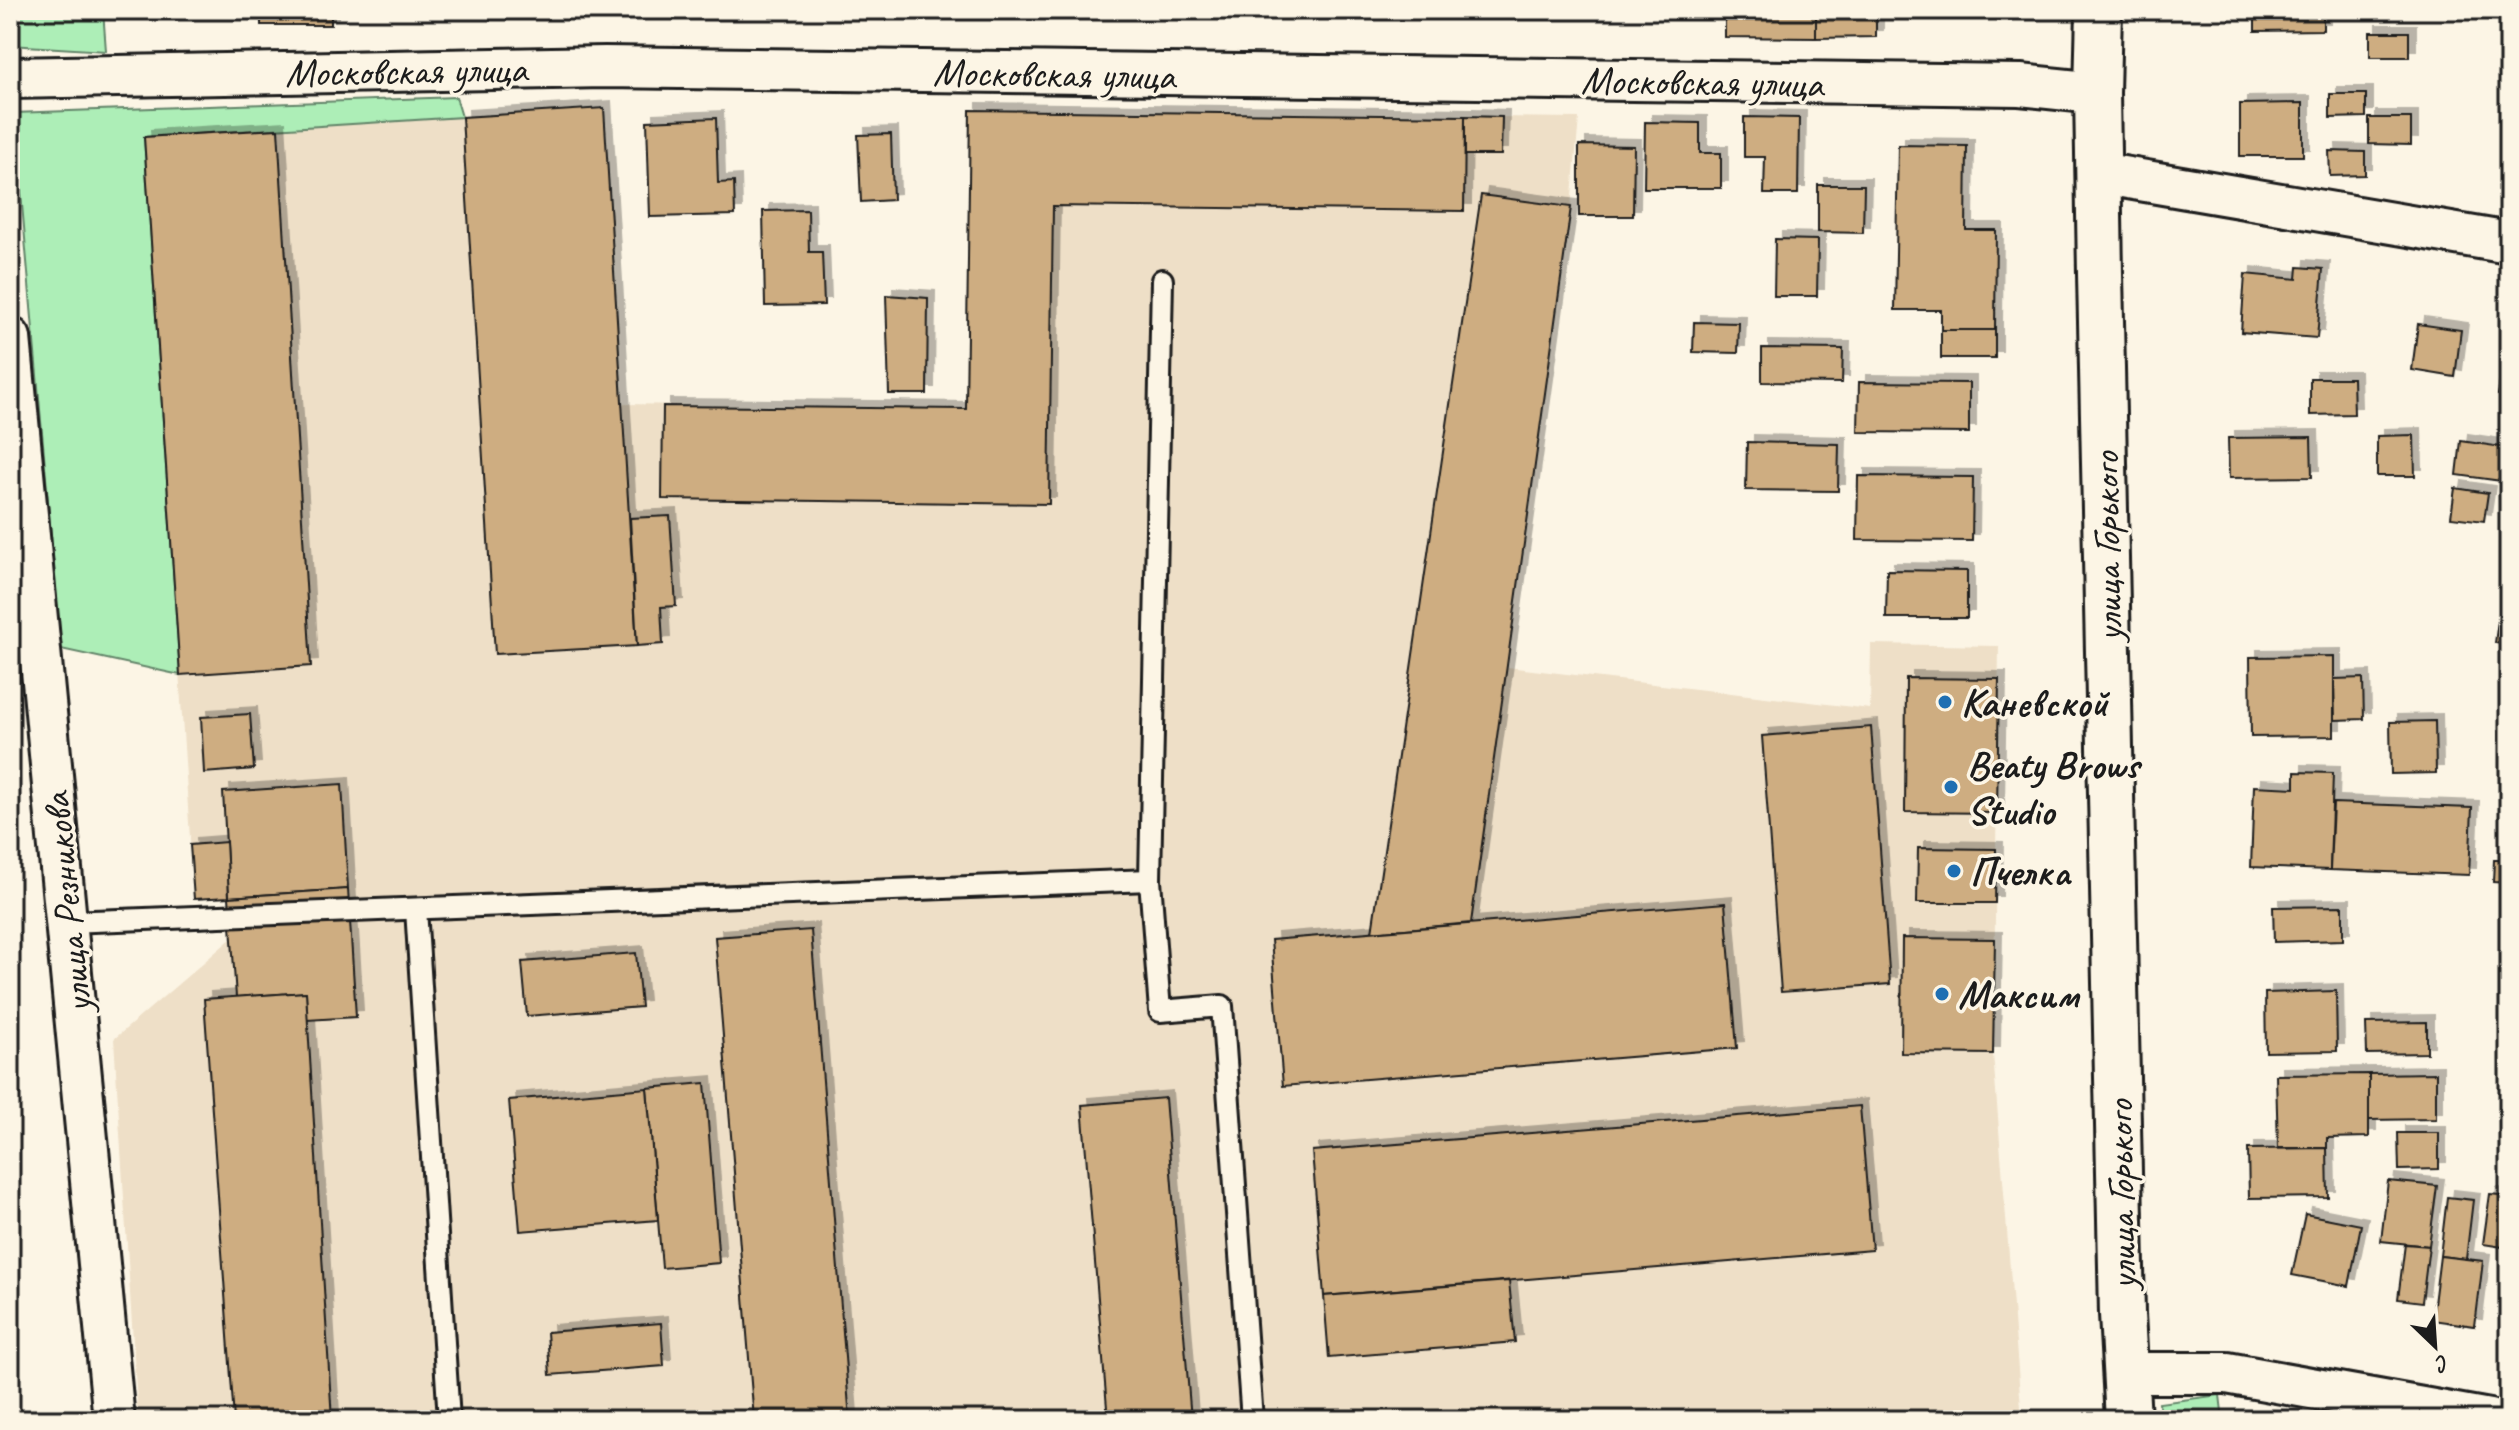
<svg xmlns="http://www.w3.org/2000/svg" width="2519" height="1430" viewBox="0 0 2519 1430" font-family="Caveat,sans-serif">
	<defs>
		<filter id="shadow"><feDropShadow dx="7" dy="-7" stdDeviation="0" flood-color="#0004"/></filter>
	</defs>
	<rect width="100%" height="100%" fill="#fcf5e5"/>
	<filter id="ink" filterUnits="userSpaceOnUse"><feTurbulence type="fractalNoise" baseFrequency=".0125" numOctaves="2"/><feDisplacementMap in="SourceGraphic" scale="16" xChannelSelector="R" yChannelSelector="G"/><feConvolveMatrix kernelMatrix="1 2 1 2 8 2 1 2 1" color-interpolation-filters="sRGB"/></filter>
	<g filter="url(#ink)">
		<!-- built -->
		<polygon fill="#eedfc7" points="604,108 623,404 965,409 970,110 1579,118 1571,207 1507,667 1870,709 1871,644 1999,646 1993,1054 2022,1420 138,1420 114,1039 232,938 229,897 194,899 144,137"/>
		<!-- green -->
		<g fill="#adeeb7" stroke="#64856a" stroke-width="2">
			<polygon points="10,10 103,10 106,51 10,45"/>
			<polygon points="456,97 462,117 144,137 180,675 61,649 14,113"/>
			<polygon points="2220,1395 2223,1420 2161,1420 2159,1403"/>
		</g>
		<!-- building -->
		<g fill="#cead81" stroke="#1c1c1c" stroke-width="2" filter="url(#shadow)">
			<rect x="261" y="10" width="70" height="15"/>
			<polygon points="1725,10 1816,10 1816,38 1725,37"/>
			<polygon points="1816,10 1876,10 1876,37 1816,38"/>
			<polygon points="2255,10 2323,10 2323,30 2255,31"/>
			<rect x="2370" y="32" width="39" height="25"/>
			<polygon points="2330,94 2366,94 2366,117 2330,118"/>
			<polygon points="2303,103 2303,156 2240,156 2240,104"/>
			<polygon points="604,108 637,646 495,654 462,117"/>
			<polygon points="970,110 1465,116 1464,211 1053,206 1049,504 662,499 663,406 966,409"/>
			<polygon points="1465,116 1502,117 1501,155 1465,155"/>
			<polygon points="1744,117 1799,118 1798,194 1764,194 1765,157 1744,157"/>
			<polygon points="716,118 718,183 734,182 735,215 650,217 647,121"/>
			<polygon points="2369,118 2411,118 2411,145 2369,144"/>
			<polygon points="1645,122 1700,123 1700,153 1721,153 1721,188 1644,188"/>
			<polygon points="278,129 311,666 180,675 144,137"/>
			<polygon points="891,134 893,200 861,202 858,135"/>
			<polygon points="1579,145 1634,146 1633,216 1579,216"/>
			<polygon points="1898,145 1967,146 1966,230 1996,230 1995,330 1941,330 1941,310 1895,310"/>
			<polygon points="2329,151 2365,152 2365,175 2330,176"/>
			<polygon points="1818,185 1864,185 1863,233 1818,232"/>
			<polygon points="1481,195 1571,207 1471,923 1372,932"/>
			<polygon points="808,210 809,252 822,252 824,305 765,306 763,211"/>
			<polygon points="1775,239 1818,240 1817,296 1774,296"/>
			<polygon points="2298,267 2323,269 2317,338 2241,332 2245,274 2297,279"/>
			<polygon points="886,295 928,298 927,394 889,394"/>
			<polygon points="2509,320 2509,397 2498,395"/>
			<polygon points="1694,322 1739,323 1738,353 1693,352"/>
			<polygon points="2418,324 2461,330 2455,377 2412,370"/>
			<rect x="1941" y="330" width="54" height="28"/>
			<polygon points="1762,348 1843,349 1842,383 1762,382"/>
			<polygon points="2310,378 2353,378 2354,414 2310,415"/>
			<polygon points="1859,382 1969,383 1969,433 1858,432"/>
			<polygon points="2414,435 2415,476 2377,476 2377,436"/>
			<polygon points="2311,437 2312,477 2229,478 2228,438"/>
			<polygon points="2461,441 2509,448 2509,482 2457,475"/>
			<polygon points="1747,442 1839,444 1838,491 1746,490"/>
			<polygon points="1858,476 1973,477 1972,541 1857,540"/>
			<polygon points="2455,488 2488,493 2484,521 2451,517"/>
			<polygon points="670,516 676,606 661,607 663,644 637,646 630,518"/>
			<polygon points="2509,539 2509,645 2495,643"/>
			<polygon points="1887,570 1967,571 1967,618 1886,618"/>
			<polygon points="2334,656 2334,736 2251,737 2250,657"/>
			<polygon points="1906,678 1999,679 1997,813 1905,812"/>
			<polygon points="2363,678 2364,719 2335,720 2334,679"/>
			<polygon points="250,714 254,769 204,773 201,717"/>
			<polygon points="2435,721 2436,773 2391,774 2390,722"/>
			<polygon points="1871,727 1890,984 1781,992 1762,736"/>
			<polygon points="2295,772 2333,773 2330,870 2251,867 2254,786 2295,788"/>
			<polygon points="342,784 348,889 229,897 223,792"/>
			<polygon points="2333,803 2472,808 2469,875 2330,870"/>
			<polygon points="226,842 229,897 194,899 190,845"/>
			<polygon points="1918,848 1996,849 1995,903 1917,903"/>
			<polygon points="2494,860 2509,860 2509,883 2493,882"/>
			<polygon points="348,889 356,1017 307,1020 306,992 236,997 229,897"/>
			<polygon points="1725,903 1737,1048 1283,1086 1271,940"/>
			<polygon points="2343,906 2343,940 2274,942 2273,907"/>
			<polygon points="811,930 850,1420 754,1420 715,937"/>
			<polygon points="1902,938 1995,939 1993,1054 1901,1053"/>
			<polygon points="636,953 641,1007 527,1016 522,962"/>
			<polygon points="2336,991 2337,1051 2266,1052 2265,993"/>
			<polygon points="306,992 332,1420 234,1420 204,999"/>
			<polygon points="2427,1022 2427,1053 2367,1054 2366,1023"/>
			<polygon points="2436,1073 2436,1119 2369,1120 2369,1074"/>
			<polygon points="2369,1074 2369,1137 2327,1138 2327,1148 2278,1148 2276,1075"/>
			<polygon points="705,1083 719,1263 662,1268 647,1088"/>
			<polygon points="647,1088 658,1220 520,1231 509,1100"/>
			<polygon points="1165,1098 1191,1420 1108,1420 1082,1105"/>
			<polygon points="1860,1106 1872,1250 1324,1296 1312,1151"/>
			<polygon points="2398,1133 2439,1133 2439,1169 2399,1170"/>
			<polygon points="2327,1148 2328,1197 2249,1198 2248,1149"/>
			<polygon points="2388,1181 2437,1186 2429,1246 2381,1241"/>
			<polygon points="2490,1194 2509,1196 2509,1248 2483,1244"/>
			<polygon points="2447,1197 2473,1200 2466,1259 2440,1256"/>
			<polygon points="2305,1214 2361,1225 2349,1286 2292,1275"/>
			<polygon points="2405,1244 2429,1246 2422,1302 2398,1299"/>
			<polygon points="2440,1256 2483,1261 2475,1326 2432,1320"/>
			<polygon points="1509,1281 1515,1342 1329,1358 1324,1296"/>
			<polygon points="661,1323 664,1366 550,1375 547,1332"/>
		</g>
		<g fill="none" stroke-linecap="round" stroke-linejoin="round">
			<defs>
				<g id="lane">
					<polyline points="1162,280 1150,880 1160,1011 1222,1006 1252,1420"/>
					<polyline points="416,909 449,1420"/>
					<polyline points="68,922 1150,880"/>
				</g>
				<g id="street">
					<polyline points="10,78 605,67 2020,85 2097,93"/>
					<polyline points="2099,173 2509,243"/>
					<polyline points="10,338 114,1420"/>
					<polyline points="2124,1373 2227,1373 2489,1420"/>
				</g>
				<polyline id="secondary" points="2099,10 2097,93 2100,274 2122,1314 2128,1420"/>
			</defs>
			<!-- lane casing -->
			<use href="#lane" stroke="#1c1c1c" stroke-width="26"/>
			<!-- street casing -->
			<use href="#street" stroke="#1c1c1c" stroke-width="46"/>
			<!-- secondary casing -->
			<use href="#secondary" stroke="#1c1c1c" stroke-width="50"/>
			<!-- lane -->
			<use href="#lane" stroke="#fcf5e5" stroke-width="20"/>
			<!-- street -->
			<use href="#street" stroke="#fcf5e5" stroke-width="40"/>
			<!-- secondary -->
			<use href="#secondary" stroke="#fcf5e5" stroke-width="44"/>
		</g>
	</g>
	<!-- markers -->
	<g fill="#1f6fb2" stroke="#fcf5e5" stroke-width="3">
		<circle cx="1945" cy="702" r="8"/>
		<circle cx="1951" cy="787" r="8"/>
		<circle cx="1954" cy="871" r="8"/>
		<circle cx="1942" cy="994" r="8"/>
	</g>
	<g text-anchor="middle" stroke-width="7" stroke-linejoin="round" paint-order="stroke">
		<!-- street labels -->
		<g font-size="40" fill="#1c1c1c" stroke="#fcf5e5">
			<text transform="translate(406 70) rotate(-1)" y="14">Московская улица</text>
			<text transform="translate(1054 73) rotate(1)" y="14">Московская улица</text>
			<text transform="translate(1702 81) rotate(1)" y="14">Московская улица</text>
			<text transform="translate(2106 547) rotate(-91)" y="14">улица Горького</text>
			<text transform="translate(66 903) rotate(-96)" y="14">улица Резникова</text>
			<text transform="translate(2120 1195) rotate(-91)" y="14">улица Горького</text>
		</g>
		<!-- poi labels -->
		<g font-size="40" font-weight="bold" fill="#1c1c1c" stroke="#fcf5e5" text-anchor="start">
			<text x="1961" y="716">Каневской</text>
			<text x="1967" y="778">Beaty Brows<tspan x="1967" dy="46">Studio</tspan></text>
			<text x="1970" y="885">Пчелка</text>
			<text x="1958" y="1008">Максим</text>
		</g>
	</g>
	<!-- margin -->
	<rect width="2519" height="1430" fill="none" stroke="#fcf5e5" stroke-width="40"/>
	<rect x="20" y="20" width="2479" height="1390" fill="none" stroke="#1c1c1c" stroke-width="3" filter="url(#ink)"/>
	<!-- north arrow -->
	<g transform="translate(2435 1346) rotate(155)" stroke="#fcf5e5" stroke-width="6" paint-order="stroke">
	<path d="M0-6L14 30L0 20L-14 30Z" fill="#1c1c1c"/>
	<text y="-12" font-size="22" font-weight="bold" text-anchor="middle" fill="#1c1c1c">С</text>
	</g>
</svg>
